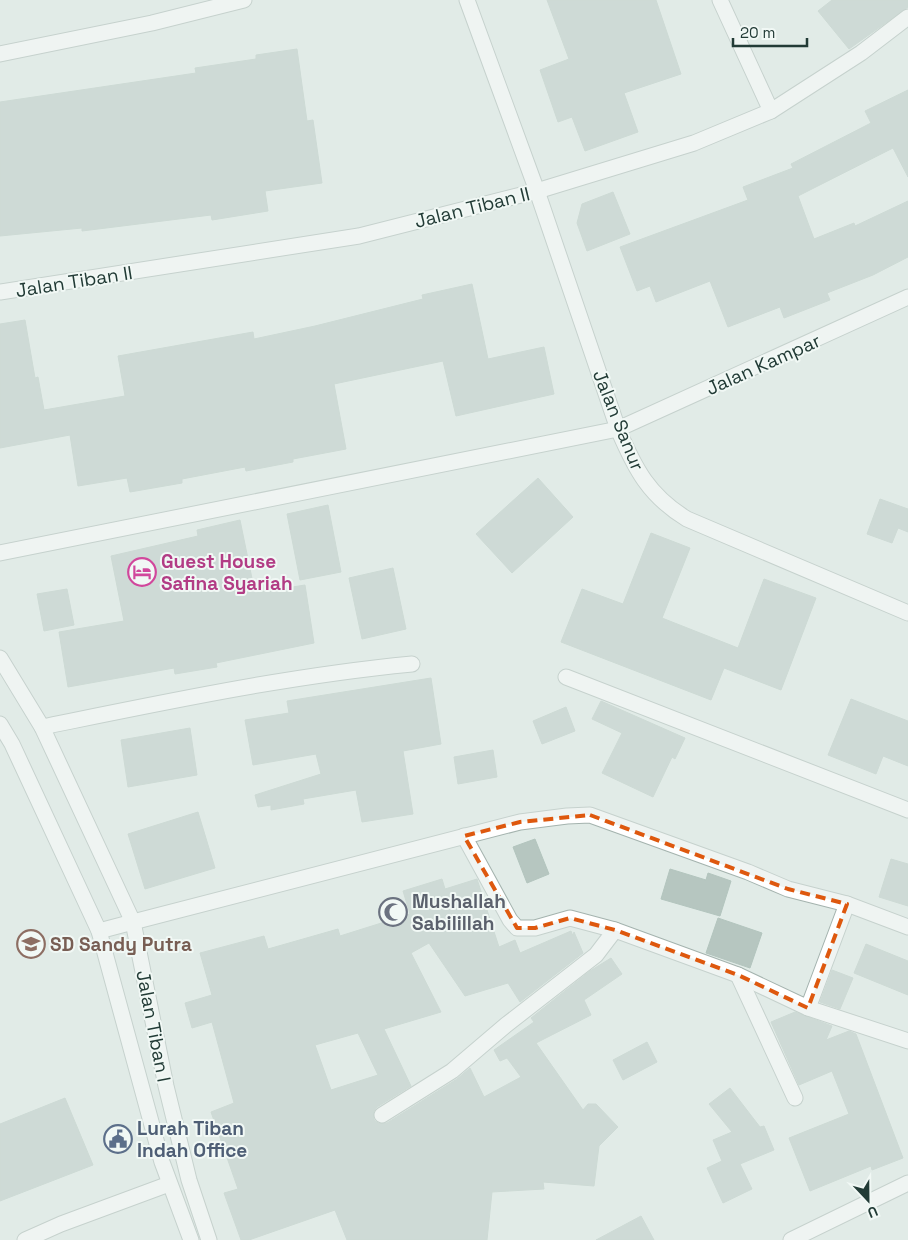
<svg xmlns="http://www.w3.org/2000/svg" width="908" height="1240" viewBox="0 0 908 1240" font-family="'Space Grotesk',sans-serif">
	<rect width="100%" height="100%" fill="#e1ebe7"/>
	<!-- building -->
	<g fill="#b6c6c0" stroke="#b3c5be" fill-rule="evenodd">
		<polygon points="547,0 656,0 681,74 624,93 638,132 585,151 572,117 558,122 540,70 569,59"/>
		<polygon points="832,0 908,0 908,7 849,49 818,11"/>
		<polygon points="297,49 307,121 313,120 322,183 265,191 268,211 212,220 211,215 82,231 82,228 0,236 0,102 196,73 195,68 256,59 256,55"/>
		<polygon points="908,90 908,177 893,148 798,196 814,239 854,223 855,226 908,201 908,257 873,275 827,293 830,300 784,318 780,307 728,327 710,281 656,302 650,286 637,291 620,247 748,200 743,187 793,168 791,164 871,123 865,111"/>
		<polygon points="613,192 630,234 587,251 577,223 582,204"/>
		<polygon points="472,284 488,359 544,347 554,394 456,416 443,361 334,384 346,449 293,459 293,462 246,471 245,467 182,479 182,483 130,492 127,478 78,486 70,435 0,448 0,324 25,320 35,378 38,377 44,410 125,396 118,356 253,332 254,339 315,326 423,299 422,295"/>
		<polygon points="538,478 573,517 512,573 476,534"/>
		<polygon points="880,499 908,509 908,532 898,528 892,543 867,534"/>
		<polygon points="328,505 341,572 300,580 287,514"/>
		<polygon points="240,520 255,593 305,585 314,643 216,663 217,667 175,674 174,668 68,687 59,632 124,621 111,556 198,536 197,530"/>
		<polygon points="651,533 690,548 662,618 738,648 764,579 816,598 781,690 724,668 711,700 561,642 582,589 623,604"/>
		<polygon points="393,568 406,629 362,639 349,578"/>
		<polygon points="67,589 74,625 44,631 37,594"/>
		<polygon points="431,678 441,744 403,751 413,814 362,822 356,790 303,799 304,804 271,810 271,805 258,807 255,795 321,774 316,754 253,765 245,720 289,713 287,701"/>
		<polygon points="851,699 908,721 908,766 883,756 876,774 828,755"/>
		<polygon points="601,701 685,738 675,759 672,757 653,797 602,773 622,733 592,719"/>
		<polygon points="566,707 575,731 542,744 533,721"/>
		<polygon points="190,728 197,775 128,787 121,740"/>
		<polygon points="493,750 497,777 458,784 454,757"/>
		<polygon points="198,812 215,868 145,889 128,834"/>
		<polygon points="535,839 549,874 527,883 513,847"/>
		<polygon points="891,859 908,864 908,906 879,897"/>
		<polygon points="670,869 706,880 708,873 731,881 720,916 661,899"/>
		<path d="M442,879L445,889L477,879L499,947L515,940L520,953L571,931L573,936L574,932L583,953L520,1002L508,983L465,996L429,943L411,953L441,1012L384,1029L411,1086L377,1107L374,1111V1120L378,1123H387L457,1079L470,1068L484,1097L521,1077L507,1058L500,1061L494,1050L534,1022L531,1018L590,971L611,958L622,974L584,1000L591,1015L536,1043L583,1110L588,1104H596L618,1127L599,1146L594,1186L543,1182L544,1189L492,1192L487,1240H347L335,1210L249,1240H241L224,1193L238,1189L211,1112L234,1103L212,1022L192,1028L185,1003L212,995L200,953L264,936L268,949L338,929L340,936L410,914L403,891ZM358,1033L378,1075L331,1090L315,1045Z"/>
		<polygon points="718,918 762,933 750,968 706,953"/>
		<polygon points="866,944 908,961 908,995 854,973"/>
		<polygon points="832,970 853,978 840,1009 820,1002"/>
		<polygon points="795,1012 832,1026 826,1040 849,1031 856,1034 903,1158 872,1170 871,1166 810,1191 789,1138 849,1114 832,1071 799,1085 771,1022"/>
		<polygon points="647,1042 657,1062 623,1080 613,1060"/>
		<polygon points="730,1088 760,1127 764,1126 774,1150 740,1164 752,1189 723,1203 707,1168 722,1161 713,1140 732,1132 709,1104"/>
		<polygon points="65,1098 93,1165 0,1201 0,1124"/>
		<polygon points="641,1216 654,1240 596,1240"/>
	</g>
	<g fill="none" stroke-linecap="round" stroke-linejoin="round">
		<defs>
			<g id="minor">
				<path d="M467,0L537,191L618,429C635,469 649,496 687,519L908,613"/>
				<polyline points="720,0 771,111"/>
				<polyline points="0,54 152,23 244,0"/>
				<polyline points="0,553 618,429 908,297"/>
				<polyline points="566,677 908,810"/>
				<path d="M42,727C165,702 287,676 412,664"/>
				<polyline points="464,836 510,920 517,928 535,928 570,918 615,930 738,975 808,1008 847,904"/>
				<polyline points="133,922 520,822 567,816 590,815 748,872 788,889 847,904 908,927"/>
				<polyline points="738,975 795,1098"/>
				<polyline points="808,1008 908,1041"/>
				<polyline points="382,1115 452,1071 506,1025 596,955 615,930"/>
				<polyline points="25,1240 61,1224 169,1184"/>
				<polyline points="791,1240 908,1183"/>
			</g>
			<g id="tertiary">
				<polyline points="0,292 359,236 537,191 694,143 771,111 861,53 908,17"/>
				<polyline points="0,658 42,727 133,922 166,1086 189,1180 209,1240"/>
				<polyline points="0,724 12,744 99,931 162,1162 191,1240"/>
				<polyline points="99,931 133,922"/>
			</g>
		</defs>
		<!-- minor casing -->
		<use href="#minor" stroke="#a4b3ae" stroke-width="17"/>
		<!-- tertiary casing -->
		<use href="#tertiary" stroke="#a4b3ae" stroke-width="17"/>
		<!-- minor -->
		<use href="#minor" stroke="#fff" stroke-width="15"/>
		<!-- tertiary -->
		<use href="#tertiary" stroke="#fff" stroke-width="15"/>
	</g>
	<!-- marked area -->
	<path d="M0 0H908V1240H0ZM590,815L788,889L847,904L808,1008L738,975L615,930L570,918L535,928H517L464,836L520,822Z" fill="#e1ebe7" fill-opacity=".55" fill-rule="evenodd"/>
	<path fill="none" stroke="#de580e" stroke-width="4" stroke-dasharray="10 6" stroke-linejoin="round" d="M590,815L788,889L847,904L808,1008L738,975L615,930L570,918L535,928H517L464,836L520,822Z"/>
	<!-- icons -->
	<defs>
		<symbol id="hotel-ring" viewBox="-11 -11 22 22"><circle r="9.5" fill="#f1f8f5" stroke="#d1479c" stroke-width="1.5"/><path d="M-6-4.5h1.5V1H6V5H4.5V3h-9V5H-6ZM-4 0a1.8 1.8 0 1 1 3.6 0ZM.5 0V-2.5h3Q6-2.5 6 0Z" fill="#d1479c"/></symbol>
		<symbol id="mosque-ring" viewBox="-11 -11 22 22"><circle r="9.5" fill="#f1f8f5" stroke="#6b7280" stroke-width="1.5"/><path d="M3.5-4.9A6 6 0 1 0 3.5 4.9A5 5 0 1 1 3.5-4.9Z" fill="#6b7280"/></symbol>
		<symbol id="school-ring" viewBox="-11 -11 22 22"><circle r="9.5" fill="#f1f8f5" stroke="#8d6e63" stroke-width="1.5"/><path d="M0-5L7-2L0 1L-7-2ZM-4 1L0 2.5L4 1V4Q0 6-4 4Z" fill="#8d6e63"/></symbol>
		<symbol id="civic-ring" viewBox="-11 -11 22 22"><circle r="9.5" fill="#f1f8f5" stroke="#5c6f8a" stroke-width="1.5"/><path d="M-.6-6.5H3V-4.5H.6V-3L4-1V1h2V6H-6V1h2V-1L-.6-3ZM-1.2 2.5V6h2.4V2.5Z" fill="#5c6f8a"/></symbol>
	</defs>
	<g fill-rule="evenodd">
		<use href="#hotel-ring" x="126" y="556" width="32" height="32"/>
		<use href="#mosque-ring" x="377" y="896" width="32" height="32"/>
		<use href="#school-ring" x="15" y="928" width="32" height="32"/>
		<use href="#civic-ring" x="102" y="1123" width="32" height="32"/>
	</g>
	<g text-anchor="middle" stroke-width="4" stroke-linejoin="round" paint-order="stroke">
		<!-- street labels -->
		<g font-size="19" fill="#223b36" stroke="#f1f8f5">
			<text transform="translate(472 207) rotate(-14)" y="7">Jalan Tiban II</text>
			<text transform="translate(74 281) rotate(-9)" y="7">Jalan Tiban II</text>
			<text transform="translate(763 364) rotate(-24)" y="7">Jalan Kampar</text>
			<text transform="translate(619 420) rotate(68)" y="7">Jalan Sanur</text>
			<text transform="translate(154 1026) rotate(79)" y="7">Jalan Tiban I</text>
		</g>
		<!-- hotel labels -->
		<g font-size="19" font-weight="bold" fill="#b23c85" stroke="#f1f8f5" text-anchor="start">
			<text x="161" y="568">Guest House<tspan x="161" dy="22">Safina Syariah</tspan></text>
		</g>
		<!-- worship labels -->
		<g font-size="19" font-weight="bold" fill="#5b616d" stroke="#f1f8f5" text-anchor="start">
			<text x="412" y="908">Mushallah<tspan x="412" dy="22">Sabilillah</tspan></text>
		</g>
		<!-- education labels -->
		<g font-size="19" font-weight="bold" fill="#785e54" stroke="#f1f8f5" text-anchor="start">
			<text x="50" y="951">SD Sandy Putra</text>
		</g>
		<!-- service labels -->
		<g font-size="19" font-weight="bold" fill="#4e5e75" stroke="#f1f8f5" text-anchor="start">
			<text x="137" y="1135">Lurah Tiban<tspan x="137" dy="22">Indah Office</tspan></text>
		</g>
	</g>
	<!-- north arrow -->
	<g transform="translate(868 1200) rotate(158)" stroke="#f1f8f5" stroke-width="4" paint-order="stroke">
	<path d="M0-4L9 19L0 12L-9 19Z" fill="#223b36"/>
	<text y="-8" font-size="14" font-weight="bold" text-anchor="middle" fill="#223b36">U</text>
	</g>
	<!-- scale -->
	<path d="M733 38v8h74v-8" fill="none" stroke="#223b36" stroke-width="2.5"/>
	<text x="740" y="38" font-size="15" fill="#223b36" stroke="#f1f8f5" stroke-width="4" paint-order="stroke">20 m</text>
</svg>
